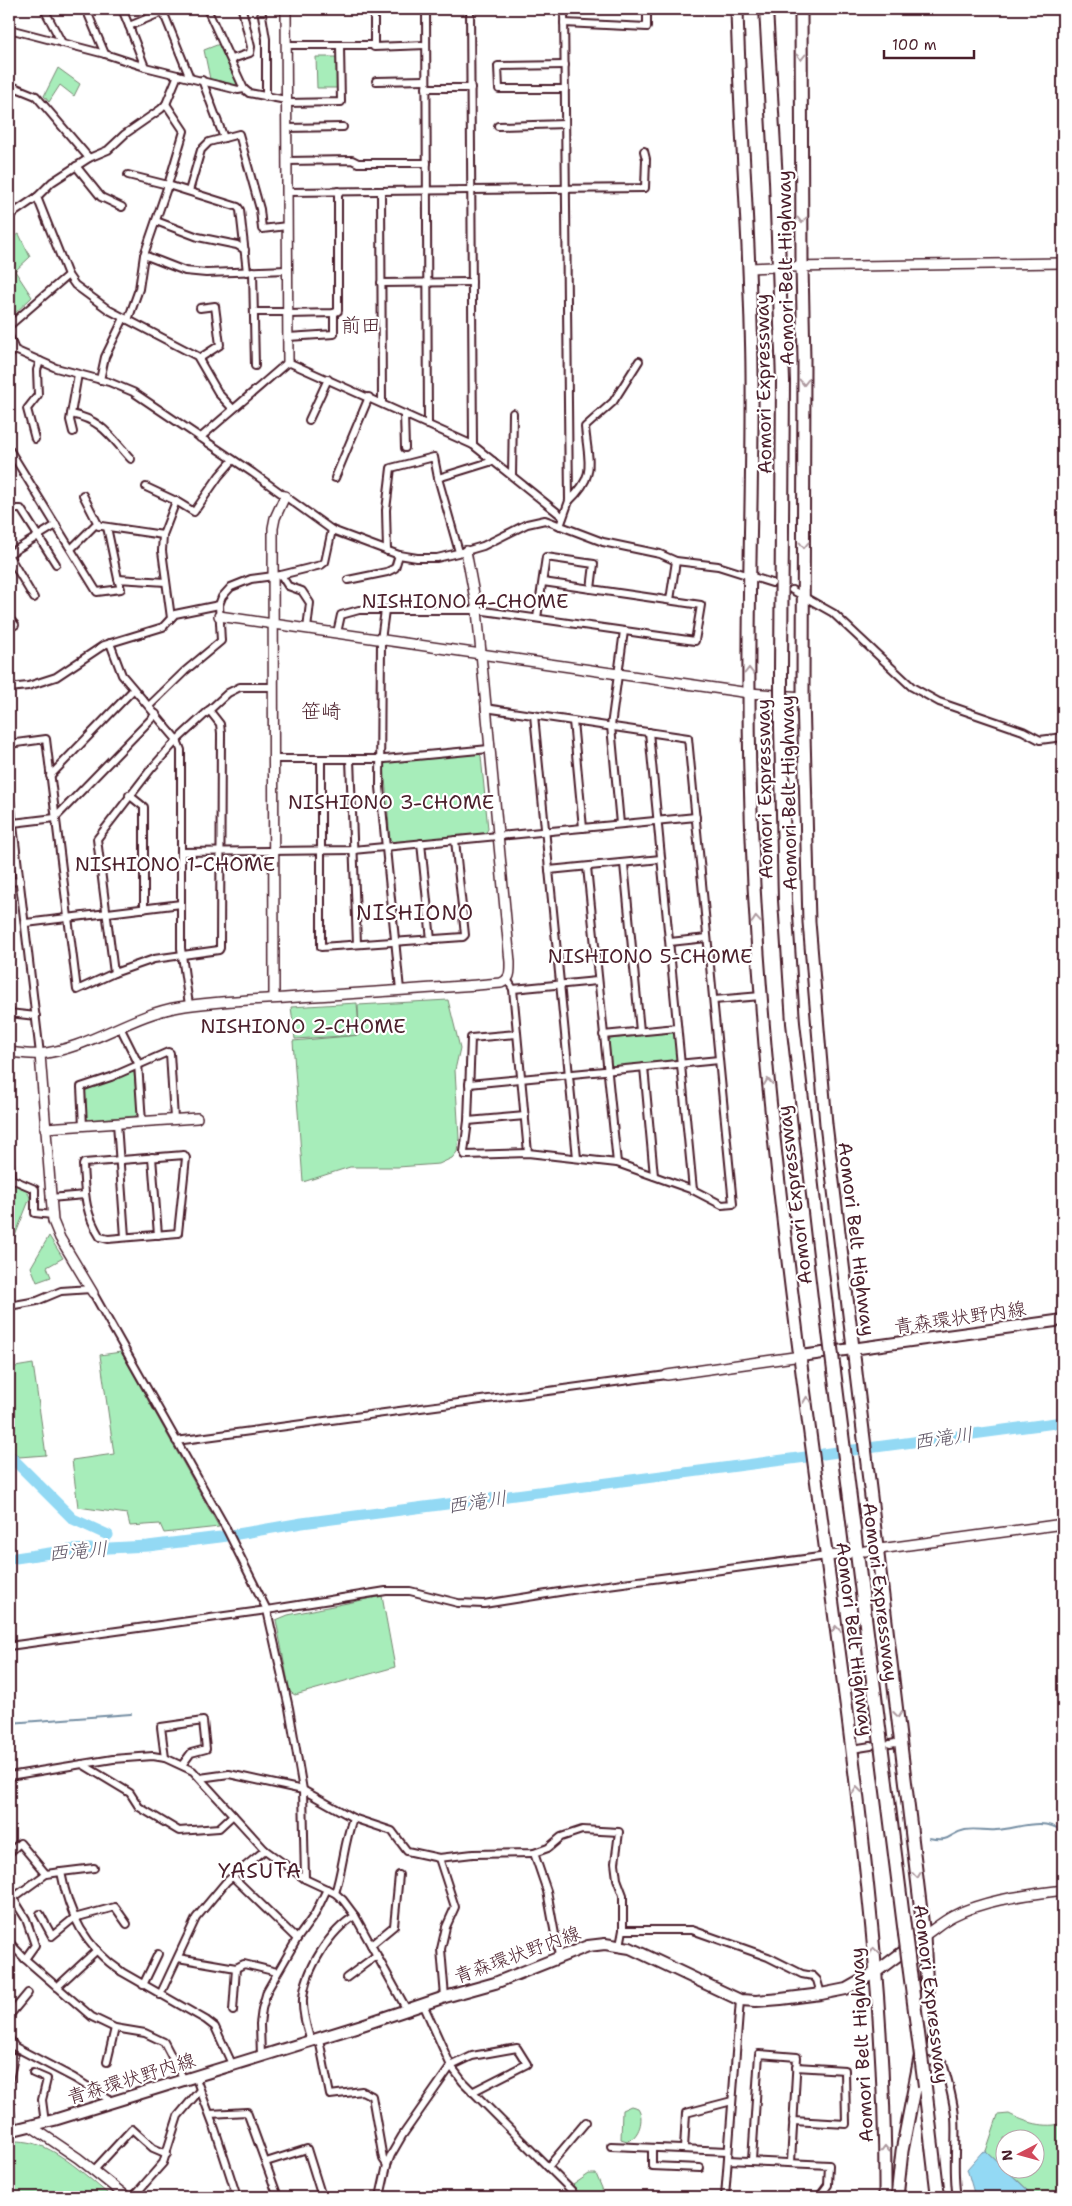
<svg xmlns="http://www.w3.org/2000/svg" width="1072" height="2206" viewBox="0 0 1072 2206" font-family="'Shantell Sans','Klee One',sans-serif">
	<rect width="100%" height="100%" fill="#fff"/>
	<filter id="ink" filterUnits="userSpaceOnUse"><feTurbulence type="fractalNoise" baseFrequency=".02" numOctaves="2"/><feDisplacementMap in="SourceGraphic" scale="10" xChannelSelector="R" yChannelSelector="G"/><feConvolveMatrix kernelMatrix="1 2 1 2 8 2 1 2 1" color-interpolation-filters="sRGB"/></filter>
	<g filter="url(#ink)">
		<!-- green -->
		<g fill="#a7edba" stroke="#788672">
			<polygon points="222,43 238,85 210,79 204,50"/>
			<polygon points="316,57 336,57 337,88 317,88"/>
			<polygon points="58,68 80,84 74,96 60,85 49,102 44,96"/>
			<polygon points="19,234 30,257 15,271 32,297 9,319 9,240"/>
			<polygon points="478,753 481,756 488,829 485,834 393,842 390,839 384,765 387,762"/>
			<polygon points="448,1000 460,1048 455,1070 459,1138 457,1152 452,1158 439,1164 398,1167 350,1167 303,1182 293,1041 360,1035 295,1039 291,1007 357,1003 359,1029 358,1005"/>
			<polygon points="672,1032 675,1034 677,1058 675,1061 612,1067 610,1065 608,1041 610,1039"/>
			<polygon points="131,1071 134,1073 138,1113 135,1116 88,1120 85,1116 84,1093 86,1090"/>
			<polygon points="9,1183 27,1190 30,1198 9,1251"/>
			<polygon points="49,1236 63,1258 47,1267 51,1277 37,1282 31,1267"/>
			<polygon points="121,1352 219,1527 164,1533 160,1524 130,1526 127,1514 78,1507 72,1460 114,1454 100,1355"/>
			<polygon points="33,1364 46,1455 19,1457 9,1447 9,1368"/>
			<polygon points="382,1596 395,1667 295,1695 290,1692 276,1620 288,1615"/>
			<path d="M631,2106L638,2108C645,2118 639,2138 627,2141L621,2139L622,2110Z"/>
			<path d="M1009,2114C1025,2122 1046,2129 1063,2123V2197H1035L1005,2168H1034V2138H1004V2168L986,2151L998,2115Z"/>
			<path d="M9,2141C15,2141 22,2141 28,2142C58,2147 89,2179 112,2197H9Z"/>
			<polygon points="589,2174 596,2174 602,2188 604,2197 579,2197 573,2185"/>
		</g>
		<!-- water -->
		<polygon fill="#93d9f4" stroke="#768fa4" points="986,2151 1035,2197 979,2197 974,2193 967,2169 982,2152"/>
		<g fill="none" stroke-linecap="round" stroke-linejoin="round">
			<!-- stream -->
			<g stroke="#768fa4" stroke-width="2">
				<polyline points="9,1723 131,1714"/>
				<path d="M929,1838C952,1843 949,1833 965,1830C975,1828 986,1831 996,1830C1021,1828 1040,1817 1063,1831"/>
			</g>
			<!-- river -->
			<g stroke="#93d9f4" stroke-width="11">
				<polyline points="823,1454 1063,1422"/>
				<polyline points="9,1455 73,1519 108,1535"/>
				<polyline points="9,1559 70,1550 148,1546 220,1537 302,1523 806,1457"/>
			</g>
			<defs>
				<g id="minor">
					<polyline points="44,9 62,43"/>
					<polyline points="86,9 105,54"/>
					<polyline points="122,9 129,26 170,9"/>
					<polyline points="162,9 190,78"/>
					<polyline points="207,9 244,89 249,93 286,100"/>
					<polyline points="261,9 266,39 266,97"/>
					<polyline points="374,9 374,45"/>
					<polyline points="426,9 428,425"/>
					<polyline points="470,9 473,445"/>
					<polyline points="564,23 647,27 647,9"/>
					<polyline points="129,26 145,67"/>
					<polyline points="9,29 105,54 145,67 238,90 244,89"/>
					<polyline points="286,45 374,45 374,47 426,45"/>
					<polyline points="232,59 250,53 251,47 242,9"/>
					<polyline points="565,65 498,66 499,89 565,89"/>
					<polyline points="202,80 224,138"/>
					<polyline points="376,81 426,80"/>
					<polyline points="9,85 36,96 89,158"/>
					<polyline points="426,88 471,88"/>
					<polyline points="286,103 341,102 340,46"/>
					<polyline points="498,126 565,124"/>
					<polyline points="286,128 343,127"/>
					<polyline points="287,161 352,160 358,163 427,163"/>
					<polyline points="76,166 101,197 122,207"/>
					<polyline points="128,175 168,185 238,207 240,210 247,272"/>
					<polyline points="189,191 201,150 209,142 239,134 260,209 262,229 287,226"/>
					<polyline points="381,191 382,403"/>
					<polyline points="287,192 645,188 646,159 644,151"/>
					<polyline points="37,197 68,275 75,285 109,310 197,356 219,394 233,409"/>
					<polyline points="9,216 37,197 52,182 89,158 108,150 125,134 161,109 166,104 178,75"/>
					<polyline points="156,221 198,237 237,245 245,250"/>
					<polyline points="144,255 185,271 206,273 287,270"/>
					<polyline points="253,271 255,366"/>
					<polyline points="381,283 472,282"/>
					<polyline points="254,312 288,312"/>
					<polyline points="288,314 334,313 338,311 338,191"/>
					<polyline points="128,320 139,289 144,255 168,185 184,131 166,104"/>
					<polyline points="9,326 68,275"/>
					<polyline points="9,336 15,350 56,368 109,382 133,392 253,473 332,530 399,555 417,558 437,558 466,551 483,546 527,524 545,520 603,542 660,554 676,561 718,566 772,583"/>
					<polyline points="288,337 334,334 334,313"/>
					<polyline points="9,355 15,350"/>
					<polyline points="200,358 220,345 215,306 200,308"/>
					<polyline points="100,380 105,357 124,318"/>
					<path d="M71,414C102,420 110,436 131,459"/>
					<polyline points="404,414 405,448"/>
					<polyline points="309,420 328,379"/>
					<polyline points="73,432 70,420 78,374"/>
					<polyline points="200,438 288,362 473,445 563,517"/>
					<polyline points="35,439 27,409 38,395 37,370 40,361"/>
					<polyline points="9,449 97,592 121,589 118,579 166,582"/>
					<polyline points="512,475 513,413"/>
					<polyline points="335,478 369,397"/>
					<polyline points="146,487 176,501"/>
					<polyline points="83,495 99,526"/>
					<path d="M569,501C597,475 588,462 585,427L613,402L639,361"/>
					<polyline points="9,512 15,509 21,509 56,564"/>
					<polyline points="560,526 569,501 564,9"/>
					<polyline points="107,527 118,579"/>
					<polyline points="71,549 95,525 163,535"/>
					<polyline points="387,551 386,510 391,468 434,457 438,478"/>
					<polyline points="459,552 438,478 493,461"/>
					<polyline points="9,554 56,525"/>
					<polyline points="9,556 34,598"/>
					<polyline points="281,575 288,586 302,591 310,603 307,629"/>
					<polyline points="348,580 387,572 395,568 399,555"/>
					<polyline points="792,590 833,613 912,687 939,702 1023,731 1040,740 1063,737"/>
					<polyline points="670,600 676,561"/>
					<polyline points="385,610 381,640 380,787 400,990"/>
					<polyline points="9,618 15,625"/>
					<polyline points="171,618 162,551 163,535 176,501 194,512 219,476 233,460"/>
					<polyline points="537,618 546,557 594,564 591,589"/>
					<polyline points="337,633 341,615 359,610 477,610 695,641 701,605 543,582"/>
					<polyline points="110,643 122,675 177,740 181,750 181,948 189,1005"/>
					<polyline points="9,688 28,686 56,677 104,645 163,627 175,614 219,605"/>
					<polyline points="149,706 185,671 221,641 219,605 222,597 231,587 251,579 281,575 321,565 325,562 332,530"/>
					<polyline points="485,708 688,738 733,1204 722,1205 693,1190 617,1163 528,1153 465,1155 464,1152 468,1121 471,1038 517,1034"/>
					<polyline points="534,715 577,1158"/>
					<polyline points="573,721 583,828"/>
					<polyline points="649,732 693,1190"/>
					<polyline points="9,744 46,739 77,990 114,973 154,959 219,950 220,948 221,733 220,724 209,710"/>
					<polyline points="274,759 385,759 489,749"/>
					<polyline points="321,759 321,947 463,937 465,935 455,840"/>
					<polyline points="350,759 357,944"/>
					<polyline points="50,776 133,690"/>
					<polyline points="9,791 40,1054"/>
					<polyline points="129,795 144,807 144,909"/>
					<polyline points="13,823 55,818 156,714"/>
					<polyline points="620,824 611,726 624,631"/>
					<polyline points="421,843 431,940"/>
					<polyline points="182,852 353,850 696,817"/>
					<polyline points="624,864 640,1031"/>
					<polyline points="587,867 617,1163"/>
					<polyline points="549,870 661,859"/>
					<polyline points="9,882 20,881"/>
					<polyline points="26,923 181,904"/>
					<polyline points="670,942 707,938"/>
					<polyline points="114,973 97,839 151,769 177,740 228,693 240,687 274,687"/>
					<polyline points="507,979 513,989 528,1153"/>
					<polyline points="513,989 597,981"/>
					<polyline points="714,1000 761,996"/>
					<polyline points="9,1013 36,1016"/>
					<polyline points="120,1027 138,1063 142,1122"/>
					<polyline points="603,1035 677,1028"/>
					<polyline points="644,1067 654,1176"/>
					<polyline points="469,1084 719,1060"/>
					<polyline points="468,1121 525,1116"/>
					<polyline points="117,1123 125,1237"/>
					<polyline points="83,1126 81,1087 111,1077 168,1052 170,1053 174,1119"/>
					<polyline points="9,1145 11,1179"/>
					<path d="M184,1155L186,1158L185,1167L178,1233L108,1239L100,1237C84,1211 85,1194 83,1165L84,1163Z"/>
					<polyline points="152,1157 158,1235"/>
					<polyline points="9,1178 35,1189 35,1213 52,1215"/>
					<polyline points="50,1198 85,1195"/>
					<polyline points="93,1293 227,1530 267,1610 289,1708 303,1790 305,1879"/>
					<polyline points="9,1306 37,1301 61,1291 91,1289"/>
					<polyline points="176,1441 667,1375"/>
					<polyline points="9,1646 267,1610 386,1591 410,1591 458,1603 484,1604 578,1589 827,1556"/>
					<polyline points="890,1744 901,1742"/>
					<polyline points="852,1749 871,1746"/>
					<polyline points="165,1758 161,1727 203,1721 206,1749 191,1753 182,1765"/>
					<polyline points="82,1764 130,1793 139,1807 179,1831 219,1828 233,1815"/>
					<polyline points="9,1776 113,1759 153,1756 165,1758 193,1771 265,1850 305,1879 335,1893 343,1900 355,1916 407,2010"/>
					<polyline points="200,1778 229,1774 303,1790 353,1818 392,1831 407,1851 439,1858 473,1854 534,1853 548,1848 561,1837 582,1830 619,1832 615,1863 617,1879 623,1895 623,1930 620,1946"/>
					<polyline points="9,1853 20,1843 46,1874"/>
					<polyline points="534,1853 547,1891 559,1956"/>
					<polyline points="439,1858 455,1907 446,1927 441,1949 445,1997"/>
					<polyline points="61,1872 94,1868"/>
					<polyline points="233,1877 297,1939"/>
					<path d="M335,1893C343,1868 344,1843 353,1818"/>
					<polyline points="40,1914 52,1936 74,1918 115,1907 127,1924"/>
					<polyline points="623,1930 692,1930 768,1957 802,1974 813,1976 817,1980 821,1994"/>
					<polyline points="9,1942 25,1959 92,2017 115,2028 145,2033 164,2042 184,2080"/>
					<polyline points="371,1945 394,1926 399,1875"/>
					<polyline points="178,1958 236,1968 244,1964 277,1972"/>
					<path d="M25,1959L35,1945L26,1919L13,1898L46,1874L61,1872C69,1915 85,1947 122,1972L206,2020L215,2027L232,2064"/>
					<polyline points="346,1978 377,1955"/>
					<polyline points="143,1985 158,1954"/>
					<polyline points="57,1987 97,1950"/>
					<polyline points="160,1995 196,1918 226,1882 265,1850"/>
					<polyline points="423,2004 451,2066 463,2082 572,2191 575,2197"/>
					<polyline points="233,2011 236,1968"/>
					<polyline points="9,2016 28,1993"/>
					<polyline points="9,2038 15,2047 74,2078 113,2102"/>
					<polyline points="319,2039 330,2095 362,2091 372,2096 383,2159 387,2165"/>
					<path d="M311,2042C307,2028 302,2013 303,1999C305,1971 330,1930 355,1916"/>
					<polyline points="261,2056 260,2024 262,2009 267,1991 297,1939 315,1914 327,1889"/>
					<path d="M921,2060L943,2063C948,2080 953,2097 955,2116C957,2143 952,2170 957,2197"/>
					<polyline points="107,2062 115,2028"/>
					<polyline points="33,2073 47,2079 42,2100 45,2123"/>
					<polyline points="195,2076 215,2129 237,2197"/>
					<polyline points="9,2080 14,2057"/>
					<polyline points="9,2102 13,2131"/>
					<polyline points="210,2114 247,2112 278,2197"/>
					<polyline points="793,2121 846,2124 845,2070 796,2067"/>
					<polyline points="611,2146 728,2151"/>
					<polyline points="652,2148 652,2166 700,2168"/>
					<polyline points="684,2149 686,2113 732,2101"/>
					<polyline points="728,2160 829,2165 828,2185 819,2197"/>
					<polyline points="752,2160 759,2054 797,2057 791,2162"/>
					<polyline points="266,2162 307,2149 322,2197"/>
					<polyline points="548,2167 586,2122"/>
					<polyline points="94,2170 132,2129 153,2148 167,2154"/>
					<polyline points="133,2197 163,2163 178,2116 200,2090"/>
					<polyline points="380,2197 387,2165 391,2155 402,2136 451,2066 472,2056 517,2048 527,2064 472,2092"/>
					<polyline points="725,2197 740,2000"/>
				</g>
				<g id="tertiary">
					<polyline points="286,9 288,362"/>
					<polyline points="789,267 1063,263"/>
					<polyline points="751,268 772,267"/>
					<polyline points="219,616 749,693 803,697"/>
					<polyline points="274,998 273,528 275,518 285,496"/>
					<path d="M9,1052C19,1053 29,1055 39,1054C89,1049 130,1015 179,1007C213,1001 250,1000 285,998C357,993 429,989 501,983C511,979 510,972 510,962L477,610L466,551"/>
					<polyline points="40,1054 53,1221 60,1238 93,1293"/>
					<polyline points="45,1128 197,1118"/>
					<polyline points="667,1375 801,1356"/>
					<polyline points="865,1551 1063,1524"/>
					<polyline points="827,1556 848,1554"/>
					<path d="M924,1936C934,1929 943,1921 953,1916C986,1899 1028,1895 1063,1890"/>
					<polyline points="32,2127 78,2158 127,2197"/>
				</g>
				<g id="primary">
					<polyline points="801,1356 1063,1320"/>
					<polyline points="9,2131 54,2120 362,2025 445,1997 495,1983 588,1946 605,1944 630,1948 740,2000 756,2001 781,1999 821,1994 846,1989 876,1972 924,1936"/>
				</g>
				<g id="trunk">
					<path d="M737,9C740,130 751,251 752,373C753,479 748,586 749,693C749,821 756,950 768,1078C788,1287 819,1495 846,1703C867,1867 886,2031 885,2197"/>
					<polyline points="801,9 802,266 804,360 803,697 809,922 826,1124 924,1936 927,1990 921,2042"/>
					<polyline points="897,2197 902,2151 920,2058"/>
				</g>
				<g id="motorway">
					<polyline points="766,9 776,181 783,381 781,669"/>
					<polyline points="781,726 785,900 793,1023 829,1332"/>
					<polyline points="834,1371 905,1934"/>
					<polyline points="925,2087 938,2197"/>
				</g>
			</defs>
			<!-- minor casing -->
			<use href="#minor" stroke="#4a1f2b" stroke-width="10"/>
			<!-- tertiary casing -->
			<use href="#tertiary" stroke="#4a1f2b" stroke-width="12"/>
			<!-- primary casing -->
			<use href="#primary" stroke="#4a1f2b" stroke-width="14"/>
			<!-- trunk casing -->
			<use href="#trunk" stroke="#4a1f2b" stroke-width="15"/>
			<!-- motorway casing -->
			<use href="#motorway" stroke="#4a1f2b" stroke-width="16"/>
			<!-- minor -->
			<use href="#minor" stroke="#fff" stroke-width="6"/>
			<!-- tertiary -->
			<use href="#tertiary" stroke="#fff" stroke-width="9"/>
			<!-- primary -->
			<use href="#primary" stroke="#fff" stroke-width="10"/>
			<!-- trunk -->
			<use href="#trunk" stroke="#fff" stroke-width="11"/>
			<!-- motorway -->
			<use href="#motorway" stroke="#fff" stroke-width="12"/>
			<defs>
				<g id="motorway-bridge">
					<polyline points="781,726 781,669"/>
					<polyline points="829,1332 834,1371"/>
					<polyline points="905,1934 925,2087"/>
				</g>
			</defs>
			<!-- motorway-bridge casing -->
			<use href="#motorway-bridge" stroke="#4a1f2b" stroke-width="16" stroke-linecap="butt"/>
			<!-- motorway-bridge -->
			<use href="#motorway-bridge" stroke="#fff" stroke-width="12"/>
		</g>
		<!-- one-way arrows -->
		<defs><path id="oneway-chevron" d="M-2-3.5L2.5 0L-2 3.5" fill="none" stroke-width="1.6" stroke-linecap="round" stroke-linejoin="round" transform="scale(1.25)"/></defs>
		<g stroke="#ae9aa0">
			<use href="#oneway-chevron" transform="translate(801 57) rotate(90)"/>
			<use href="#oneway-chevron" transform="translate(802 220) rotate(90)"/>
			<use href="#oneway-chevron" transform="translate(804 382) rotate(90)"/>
			<use href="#oneway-chevron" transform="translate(804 545) rotate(90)"/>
			<use href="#oneway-chevron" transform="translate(749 671) rotate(-90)"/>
			<use href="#oneway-chevron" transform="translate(756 920) rotate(-94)"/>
			<use href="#oneway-chevron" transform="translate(768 1082) rotate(-96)"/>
			<use href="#oneway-chevron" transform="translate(807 1400) rotate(-97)"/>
			<use href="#oneway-chevron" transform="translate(836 1629) rotate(-97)"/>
			<use href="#oneway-chevron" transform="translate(898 1714) rotate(83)"/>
			<use href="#oneway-chevron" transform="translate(857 1790) rotate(-97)"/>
			<use href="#oneway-chevron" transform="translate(917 1875) rotate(83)"/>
			<use href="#oneway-chevron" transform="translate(874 1951) rotate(-96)"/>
			<use href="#oneway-chevron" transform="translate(885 2149) rotate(-91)"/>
		</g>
	</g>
	<g text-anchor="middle" stroke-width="4.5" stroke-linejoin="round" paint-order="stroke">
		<!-- street labels -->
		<g font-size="19" fill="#4a1f2b" stroke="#fff">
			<text transform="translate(785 268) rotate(-91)" y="7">Aomori Belt Highway</text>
			<text transform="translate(763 384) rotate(-91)" y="7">Aomori Expressway</text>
			<text transform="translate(764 789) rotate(-91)" y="7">Aomori Expressway</text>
			<text transform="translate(788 793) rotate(-91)" y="7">Aomori Belt Highway</text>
			<text transform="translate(794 1195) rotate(-97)" y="7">Aomori Expressway</text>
			<text transform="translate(857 1239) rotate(83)" y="7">Aomori Belt Highway</text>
			<text transform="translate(960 1317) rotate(-8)" y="7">青森環状野内線</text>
			<text transform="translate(881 1592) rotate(83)" y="7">Aomori Expressway</text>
			<text transform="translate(855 1639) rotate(83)" y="7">Aomori Belt Highway</text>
			<text transform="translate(517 1954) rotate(-20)" y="7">青森環状野内線</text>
			<text transform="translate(932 1994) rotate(83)" y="7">Aomori Expressway</text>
			<text transform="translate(861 2045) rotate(-93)" y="7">Aomori Belt Highway</text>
			<text transform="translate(131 2078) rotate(-17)" y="7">青森環状野内線</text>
		</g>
		<!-- neighbourhood labels -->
		<g font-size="20" fill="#4a1f2b" stroke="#fff">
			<text x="361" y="332">前田</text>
			<text x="465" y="608">NISHIONO 4-CHOME</text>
			<text x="321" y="718">笹崎</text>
			<text x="391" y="809">NISHIONO 3-CHOME</text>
			<text x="175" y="871">NISHIONO 1-CHOME</text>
			<text x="650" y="963">NISHIONO 5-CHOME</text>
			<text x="303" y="1033">NISHIONO 2-CHOME</text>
		</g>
		<!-- water labels -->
		<g font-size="20" font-style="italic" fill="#605767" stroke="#fff">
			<text transform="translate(943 1438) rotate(-8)" y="7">西滝川</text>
			<text transform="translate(477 1502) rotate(-8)" y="7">西滝川</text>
			<text transform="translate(78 1551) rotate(-5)" y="7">西滝川</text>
		</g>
		<!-- quarter labels -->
		<g font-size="21" letter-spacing="1" fill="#4a1f2b" stroke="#fff">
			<text x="415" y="920">NISHIONO</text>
			<text x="260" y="1878">YASUTA</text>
		</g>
	</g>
	<!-- margin -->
	<rect width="1072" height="2206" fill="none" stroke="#fff" stroke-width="30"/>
	<rect x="15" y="15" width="1042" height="2176" fill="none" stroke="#4a1f2b" stroke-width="2" filter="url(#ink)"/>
	<!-- north arrow -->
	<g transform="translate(1020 2154) rotate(264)"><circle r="24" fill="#ffffff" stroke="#b7a5aa"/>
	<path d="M0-4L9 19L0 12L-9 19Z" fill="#d1495b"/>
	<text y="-8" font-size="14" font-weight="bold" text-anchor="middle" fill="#4a1f2b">N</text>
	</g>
	<!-- scale -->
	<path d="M884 50v8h90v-8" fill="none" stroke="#4a1f2b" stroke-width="2.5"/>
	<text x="892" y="50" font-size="15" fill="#4a1f2b" stroke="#ffffff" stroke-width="4" paint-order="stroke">100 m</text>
</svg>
